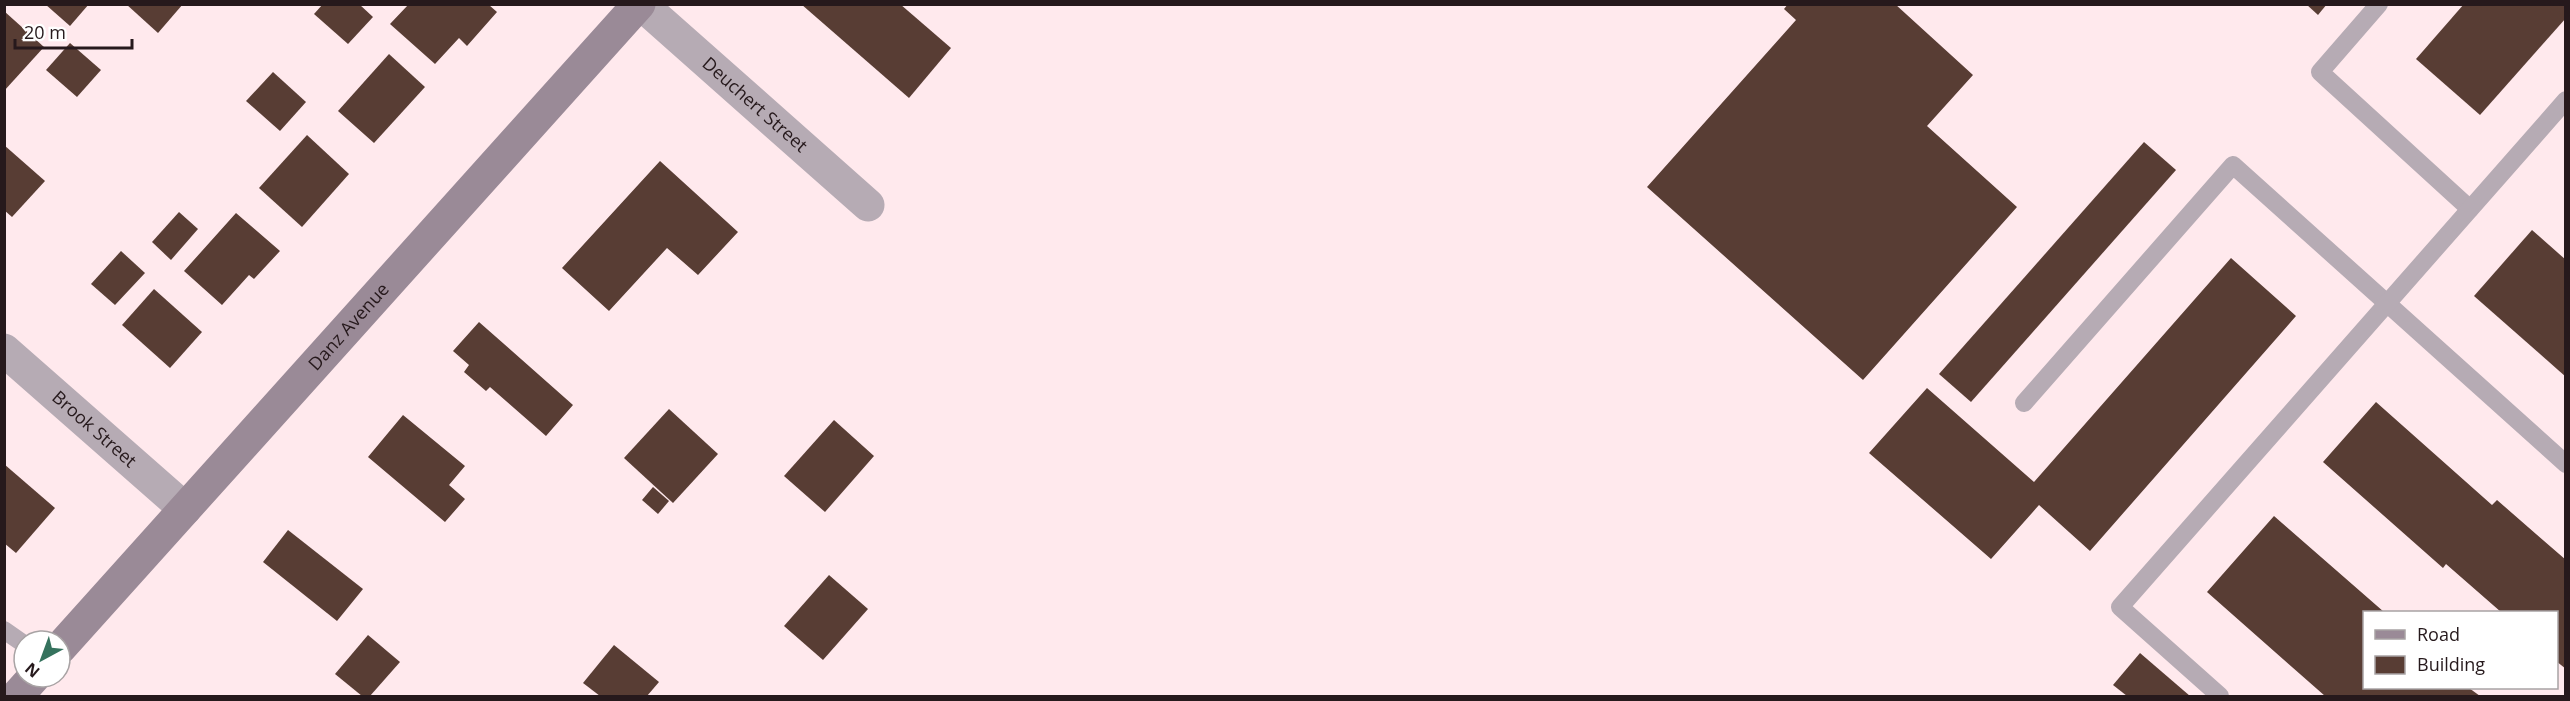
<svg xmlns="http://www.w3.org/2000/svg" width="2570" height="701" viewBox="0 0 2570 701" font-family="'Open Sans',sans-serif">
	<rect width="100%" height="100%" fill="#ffe9ed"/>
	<!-- building -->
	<g fill="#583d34">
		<polygon points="45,4 89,4 70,26"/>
		<polygon points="126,4 183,4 158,33"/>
		<polygon points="323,4 359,4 373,17 348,44 314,14"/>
		<polygon points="801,4 900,4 951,48 909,98"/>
		<polygon points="1788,4 1895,4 1973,75 1927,126 2017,207 1863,380 1647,187 1796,20 1784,9"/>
		<polygon points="2306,4 2327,4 2318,15"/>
		<polygon points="2464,4 2566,4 2566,18 2480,115 2416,59"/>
		<polygon points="408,5 489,5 497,12 467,46 459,38 435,64 390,24"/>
		<polygon points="4,11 44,47 4,91"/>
		<polygon points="70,43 101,70 77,97 46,70"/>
		<polygon points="389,54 425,87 374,143 338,111"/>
		<polygon points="273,72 306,102 280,131 246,101"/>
		<polygon points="307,135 349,174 302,227 259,188"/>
		<polygon points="2144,142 2176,170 1971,402 1939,374"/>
		<polygon points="4,145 45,181 12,217 4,210"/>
		<polygon points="660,161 738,232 698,275 667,248 609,311 562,268"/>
		<polygon points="179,212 198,229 171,260 152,242"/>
		<polygon points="236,213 280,251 254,279 249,275 222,305 184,271"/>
		<polygon points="2532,230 2566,260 2566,377 2474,296"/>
		<polygon points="121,251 145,273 115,305 91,284"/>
		<polygon points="2231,258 2296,316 2090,551 2039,505 1991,559 1869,453 1927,388 2034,482"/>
		<polygon points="154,289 202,332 170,368 122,325"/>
		<polygon points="479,322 573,405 546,436 490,387 486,391 464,372 469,365 453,351"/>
		<polygon points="2376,402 2492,505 2497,500 2566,560 2566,669 2556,661 2556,612 2501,612 2446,564 2443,568 2323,462"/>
		<polygon points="669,409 718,454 673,503 624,458"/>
		<polygon points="403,415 465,466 449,485 465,499 445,522 368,457"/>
		<polygon points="834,420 874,456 825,512 784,476"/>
		<polygon points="4,464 55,508 16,553 4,543"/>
		<polygon points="653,487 669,501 658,514 642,500"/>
		<polygon points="2274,516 2384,612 2364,612 2364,688 2469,688 2480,696 2325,696 2207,592"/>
		<polygon points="288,530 363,589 337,621 263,562"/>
		<polygon points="829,575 868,609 823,660 784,626"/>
		<polygon points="368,635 400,662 370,696 362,696 335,674"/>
		<polygon points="614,645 659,682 647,696 600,696 583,683"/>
		<polygon points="2140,653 2190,696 2127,696 2113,685"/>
	</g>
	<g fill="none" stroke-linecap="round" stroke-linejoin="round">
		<!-- lane -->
		<g stroke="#b6abb4" stroke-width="18">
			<polyline points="2379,4 2320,72 2470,209"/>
			<polyline points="2024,403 2233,165 2566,464"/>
			<polyline points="4,630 24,644"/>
			<polyline points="2220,696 2120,607 2566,100"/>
		</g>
		<!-- street -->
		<g stroke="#b6abb4" stroke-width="33">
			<path id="s1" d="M641,4L868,205"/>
			<path id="s2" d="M4,350L185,509"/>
		</g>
		<!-- secondary -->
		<g stroke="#9a8a97" stroke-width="33">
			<path id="s3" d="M60,648L639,4"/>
			<polyline points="17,696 34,677"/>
		</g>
	</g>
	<g text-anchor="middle" stroke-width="6" stroke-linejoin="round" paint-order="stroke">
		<!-- street labels -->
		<g font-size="18" fill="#26191c" stroke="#fff">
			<text dy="6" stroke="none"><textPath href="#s1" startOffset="152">Deuchert Street</textPath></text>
			<text dy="6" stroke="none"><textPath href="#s3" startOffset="432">Danz Avenue</textPath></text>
			<text dy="6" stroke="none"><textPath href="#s2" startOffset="120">Brook Street</textPath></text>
		</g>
	</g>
	<!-- border -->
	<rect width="2570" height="701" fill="none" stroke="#26191c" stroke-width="12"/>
	<!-- legend -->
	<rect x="2363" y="611" width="195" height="78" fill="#ffffff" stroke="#a8a3a4" stroke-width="1.5"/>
	<rect x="2375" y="630" width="30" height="9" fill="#9a8a97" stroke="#a8a3a4" stroke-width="1.5"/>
	<text x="2417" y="641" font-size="18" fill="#26191c">Road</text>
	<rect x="2375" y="656" width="30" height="18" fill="#583d34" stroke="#a8a3a4" stroke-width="1.5"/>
	<text x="2417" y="671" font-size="18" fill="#26191c">Building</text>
	<!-- north arrow -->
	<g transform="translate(42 659) rotate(221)"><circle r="28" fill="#ffffff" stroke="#a8a3a4" stroke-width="1.5"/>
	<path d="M0-4.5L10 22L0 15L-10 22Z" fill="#35725d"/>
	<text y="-9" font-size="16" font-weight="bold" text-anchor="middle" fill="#26191c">N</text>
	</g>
	<!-- scale -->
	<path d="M15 39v9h117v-9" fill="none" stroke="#26191c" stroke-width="3"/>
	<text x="24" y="39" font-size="18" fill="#26191c" stroke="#ffffff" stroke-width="4.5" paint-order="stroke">20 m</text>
</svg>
